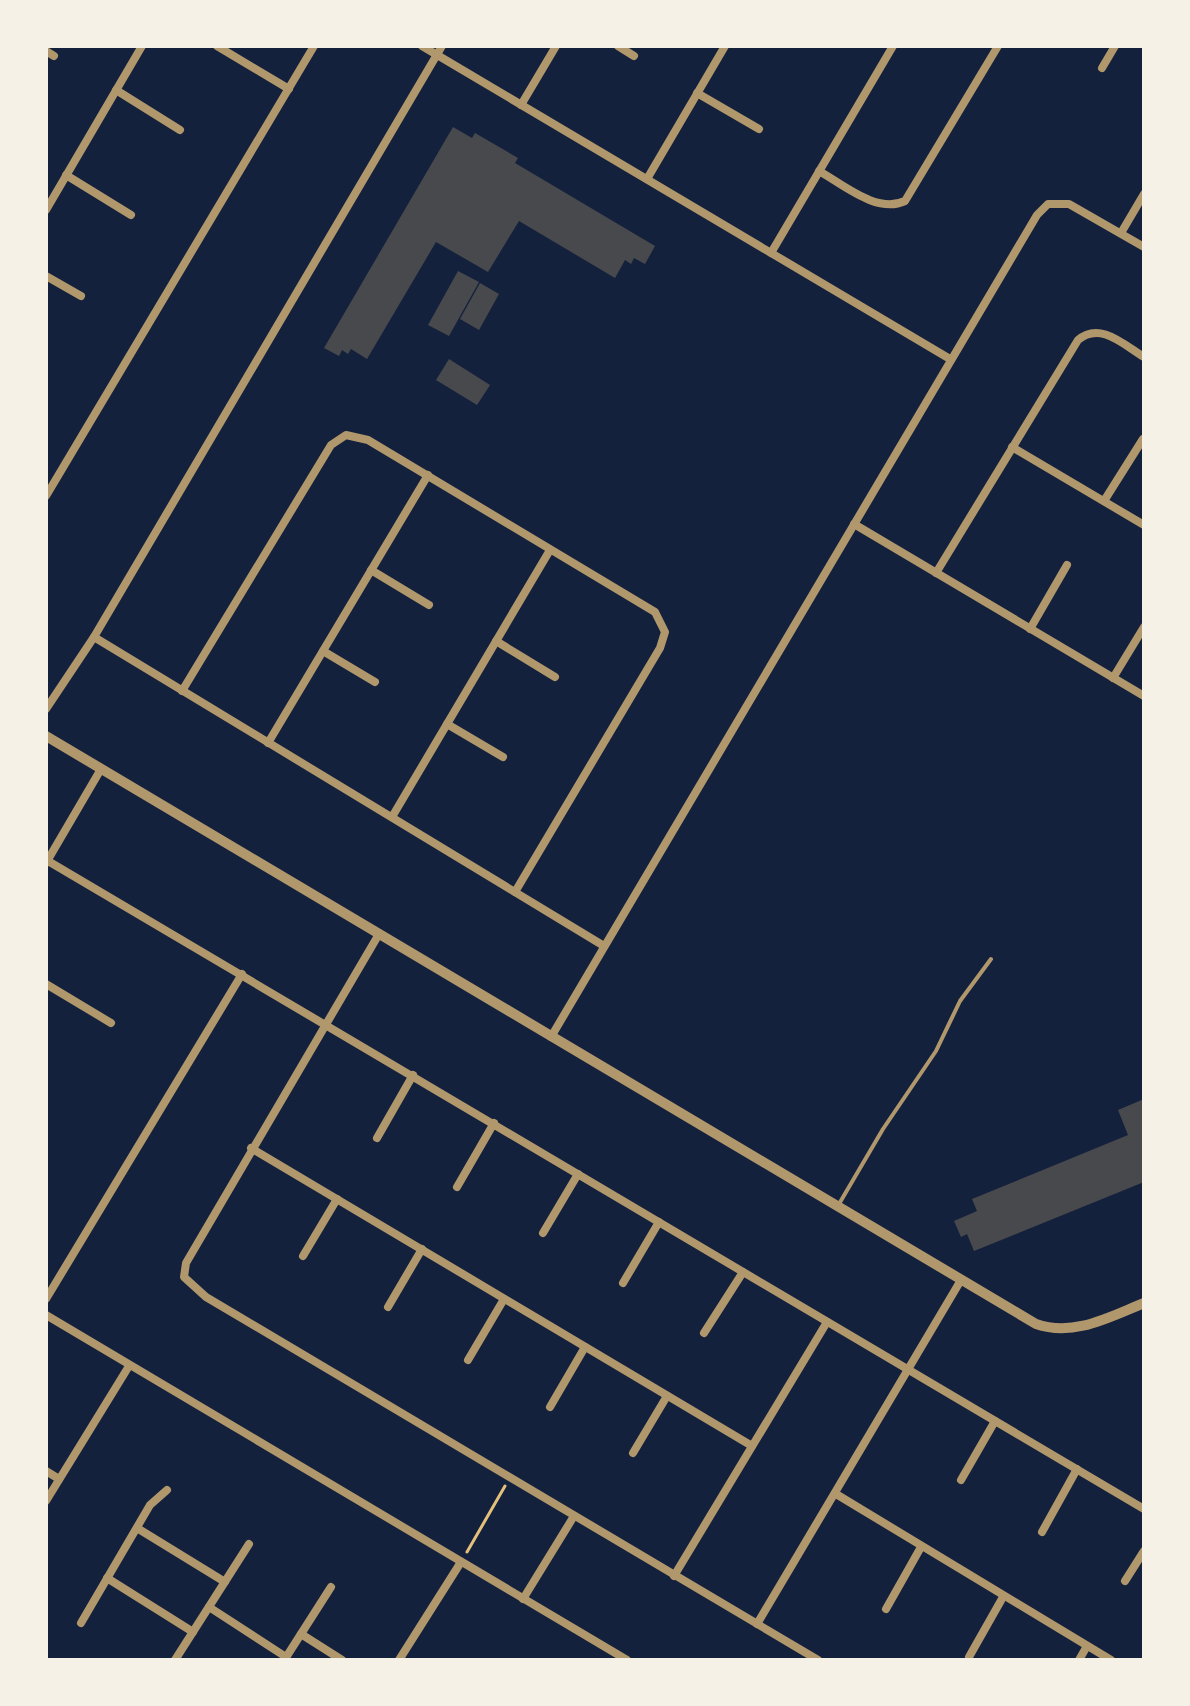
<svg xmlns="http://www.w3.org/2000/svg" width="1190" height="1706" viewBox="0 0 1190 1706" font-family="'Work Sans',sans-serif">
	<rect width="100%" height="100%" fill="#14213d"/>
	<!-- building -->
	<g fill="#48494c">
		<polygon points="453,127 472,138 475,133 518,158 515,163 655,246 645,264 634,258 631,264 625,260 615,278 519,221 488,272 436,242 367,359 351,349 348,354 342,350 339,356 324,348"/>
		<polygon points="458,271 479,282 449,336 428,325"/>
		<polygon points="480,283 499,294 479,330 460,319"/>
		<polygon points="449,359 490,385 477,405 436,380"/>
		<polygon points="1144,1099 1144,1182 974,1251 967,1234 961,1237 954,1221 977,1211 972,1199 1128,1135 1118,1110"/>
	</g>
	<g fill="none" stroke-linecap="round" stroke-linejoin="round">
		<!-- path -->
		<polyline stroke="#e5c07b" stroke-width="3" points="467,1552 505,1486"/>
		<!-- service -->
		<polyline stroke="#b1986c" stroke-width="4" points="839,1204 883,1129 936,1051 960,1001 991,959"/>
		<!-- minor -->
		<g stroke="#b1986c" stroke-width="8">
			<polyline points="217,46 289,89"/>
			<polyline points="422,46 950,359"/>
			<polyline points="618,46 634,56"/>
			<polyline points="46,51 54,56"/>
			<polyline points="1102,68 1115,46"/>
			<polyline points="116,90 180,130"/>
			<polyline points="697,93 759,129"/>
			<polyline points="521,105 556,46"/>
			<path d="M819,171C844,185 877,214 905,201L998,46"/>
			<polyline points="66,175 131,215"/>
			<polyline points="647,179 725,46"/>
			<polyline points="46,210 142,46"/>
			<polyline points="1121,233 1144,194"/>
			<polyline points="771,253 893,46"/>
			<polyline points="46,276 81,296"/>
			<polyline points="1012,447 1144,525"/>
			<polyline points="46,496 314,46"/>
			<polyline points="1104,501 1143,439"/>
			<polyline points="854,524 1144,696"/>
			<polyline points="371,570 429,605"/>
			<path d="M936,573L1078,340C1100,321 1124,345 1144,357"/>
			<polyline points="1030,629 1067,565"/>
			<polyline points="94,637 604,946"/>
			<polyline points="496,641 555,677"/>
			<polyline points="323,651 375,682"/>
			<polyline points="1113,678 1144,627"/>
			<polyline points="182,691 331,445 346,435 368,440 655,612 665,632 660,648 515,892"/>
			<polyline points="46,709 94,637 442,46"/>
			<polyline points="447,724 503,757"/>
			<polyline points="268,743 428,475"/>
			<polyline points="392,817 550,550"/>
			<polyline points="48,861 1144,1509"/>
			<polyline points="46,863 101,769"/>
			<polyline points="379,934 186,1263 184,1277 206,1297 818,1660"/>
			<polyline points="46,984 111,1023"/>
			<polyline points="551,1037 1037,215 1048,204 1069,204 1144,247"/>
			<polyline points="377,1138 413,1075"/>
			<polyline points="251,1148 752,1446"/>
			<polyline points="457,1187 494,1123"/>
			<polyline points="543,1233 578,1174"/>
			<polyline points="303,1256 337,1199"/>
			<polyline points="623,1283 659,1222"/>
			<polyline points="46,1299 242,974"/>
			<polyline points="388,1307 422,1249"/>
			<polyline points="46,1315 627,1660"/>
			<polyline points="704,1333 743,1272"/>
			<polyline points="468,1360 504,1299"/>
			<polyline points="550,1407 585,1347"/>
			<polyline points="633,1453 667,1396"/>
			<polyline points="46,1471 59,1479"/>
			<polyline points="961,1480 995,1421"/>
			<polyline points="836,1494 1111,1660"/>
			<polyline points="46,1501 129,1366"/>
			<polyline points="137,1528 225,1582"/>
			<polyline points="1042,1532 1077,1469"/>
			<polyline points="674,1576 827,1322"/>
			<polyline points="107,1578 193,1632"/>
			<polyline points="1125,1581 1144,1551"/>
			<polyline points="523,1599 574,1516"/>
			<polyline points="209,1607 286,1657"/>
			<polyline points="886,1609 921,1547"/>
			<polyline points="81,1623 150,1505 167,1490"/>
			<polyline points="757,1624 961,1280"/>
			<polyline points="301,1634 342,1660"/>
			<polyline points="969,1657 1003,1597"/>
			<polyline points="285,1659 331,1587"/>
			<polyline points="175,1660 249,1544"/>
			<polyline points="399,1660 461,1562"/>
			<polyline points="1079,1660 1087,1646"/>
		</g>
		<!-- tertiary -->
		<path stroke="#b1986c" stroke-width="10" d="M46,736L1036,1324C1074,1337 1109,1317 1144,1303"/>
	</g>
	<!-- border -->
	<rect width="1190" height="1706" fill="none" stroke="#f6f1e7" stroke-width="96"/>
</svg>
